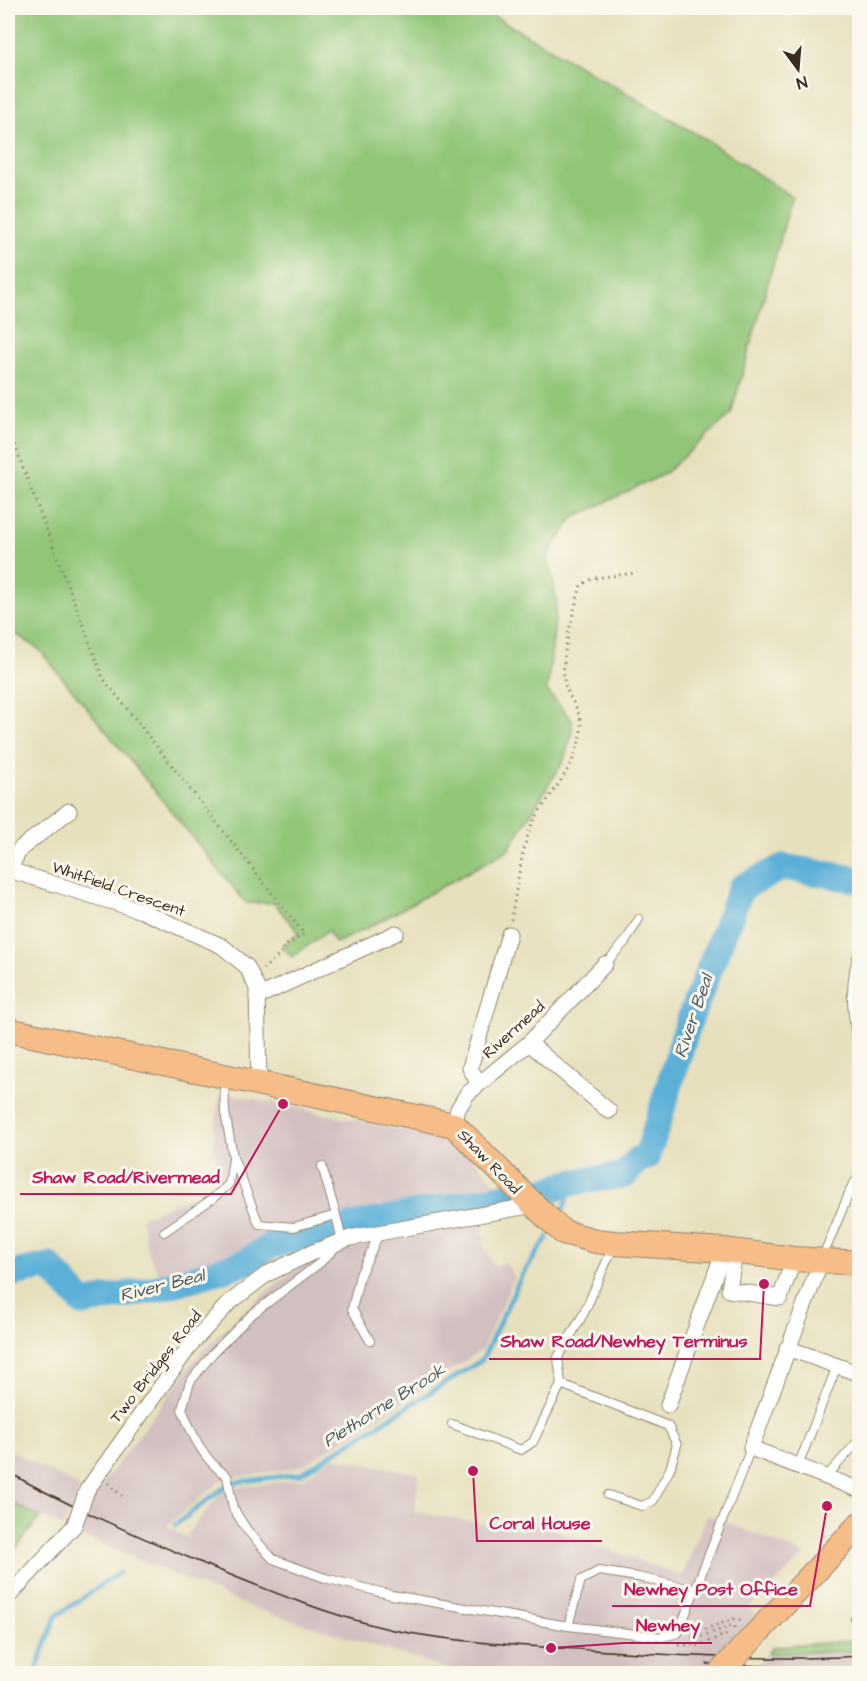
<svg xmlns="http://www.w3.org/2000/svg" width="867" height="1681" viewBox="0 0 867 1681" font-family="'Architects Daughter',sans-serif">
	<rect width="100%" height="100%" fill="#fbf7ec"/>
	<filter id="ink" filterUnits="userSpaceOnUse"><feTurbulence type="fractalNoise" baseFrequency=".0167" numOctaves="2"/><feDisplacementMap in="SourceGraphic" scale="12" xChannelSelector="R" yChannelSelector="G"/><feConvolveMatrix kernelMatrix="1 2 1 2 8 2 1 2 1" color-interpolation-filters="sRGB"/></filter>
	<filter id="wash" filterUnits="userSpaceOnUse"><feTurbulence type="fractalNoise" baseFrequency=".008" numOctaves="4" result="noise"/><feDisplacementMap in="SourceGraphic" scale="24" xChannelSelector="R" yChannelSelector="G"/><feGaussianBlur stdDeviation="1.35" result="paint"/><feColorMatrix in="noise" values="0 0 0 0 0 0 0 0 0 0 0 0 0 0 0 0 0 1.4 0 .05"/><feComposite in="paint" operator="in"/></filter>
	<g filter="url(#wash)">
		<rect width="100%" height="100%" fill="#e7e0bd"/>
		<!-- industrial -->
		<g fill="#d2bfc0">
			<polygon points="220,1092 439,1138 468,1152 504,1192 290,1236 207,1271 163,1281 148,1252 141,1218 220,1184 213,1145"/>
			<polygon points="483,1224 484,1246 494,1266 506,1263 514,1278 482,1350 301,1467 221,1480 167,1526 188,1539 187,1534 225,1489 303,1479 332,1457 419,1474 414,1512 522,1530 526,1520 682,1576 707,1514 805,1555 748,1608 759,1618 708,1673 463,1674 248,1606 82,1536 94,1495 201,1352 252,1304 305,1262 365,1244"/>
			<polygon points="8,1449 80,1487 64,1527 8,1501"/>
			<polygon points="859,1651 859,1670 748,1674 768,1653"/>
		</g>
		<!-- green -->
		<g fill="#91c678" stroke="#66784b" stroke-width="1.5">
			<polygon points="9,8 480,8 705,139 792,197 731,414 664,474 573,518 548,555 557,602 547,691 572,720 572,735 563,762 508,850 375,924 336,943 328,931 292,957 282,946 299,933 274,903 246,903 39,649 8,629"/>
			<polygon points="8,1501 40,1517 8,1559"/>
			<polygon points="859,1640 859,1651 768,1653 773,1647"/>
		</g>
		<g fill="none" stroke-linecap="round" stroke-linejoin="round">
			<!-- stream -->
			<g stroke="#5cb0d8" stroke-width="4.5">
				<polyline points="563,1210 574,1182"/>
				<polyline points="175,1525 230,1483 300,1474 482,1360 521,1277 548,1237"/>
				<polyline points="35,1674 56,1616 119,1573"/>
			</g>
			<!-- river -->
			<g stroke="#5cb0d8" stroke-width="27">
				<polyline points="544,1191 574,1182 625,1175 637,1160 647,1157 689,1021 741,888 783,867 860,880"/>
				<polyline points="352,1226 504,1196"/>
				<polyline points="8,1274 49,1266 83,1303 151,1290 218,1271 246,1262 270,1246 327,1231"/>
			</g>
		</g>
	</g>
	<g filter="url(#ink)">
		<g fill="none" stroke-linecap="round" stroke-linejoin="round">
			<defs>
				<g id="lane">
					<path d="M860,948C847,984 852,1019 860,1056"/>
					<polyline points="605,964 625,942 639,919"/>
					<path d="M224,1080L225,1112L233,1157L259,1224L294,1227L336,1215L342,1241L321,1262L251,1315L213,1353L190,1382L182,1409C192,1434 203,1460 227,1476L233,1508L247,1530L273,1559L325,1578L392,1595L568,1626L662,1637L678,1633L751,1448"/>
					<polyline points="322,1166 336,1215"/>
					<polyline points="164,1232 212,1199 229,1184 233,1158"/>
					<polyline points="823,1256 852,1186 860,1176"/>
					<polyline points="370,1341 352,1309 360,1275 379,1234"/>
					<polyline points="561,1384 668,1426 677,1445 670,1469 653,1501 642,1506 608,1495"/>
					<polyline points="452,1424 521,1450 533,1442 561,1384 558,1357 584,1313 613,1247"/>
					<polyline points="798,1466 837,1366"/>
					<polyline points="826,1477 860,1439"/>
					<polyline points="855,1619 860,1614"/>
					<polyline points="568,1626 581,1580 599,1571 638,1577 695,1590"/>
				</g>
				<g id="street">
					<polyline points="69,811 20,849 9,870 142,911 222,946 247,967 257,988 259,1083"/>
					<polyline points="257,997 396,933"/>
					<polyline points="529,1043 609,1111"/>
					<polyline points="479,1084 470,1068 509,934"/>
					<polyline points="454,1125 458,1109 467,1094 529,1043 605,964"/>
					<polyline points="737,1252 733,1264 729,1290 780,1298 794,1259"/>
					<polyline points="821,1261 751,1448 860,1490"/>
					<polyline points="787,1348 860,1374"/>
					<polyline points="668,1405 724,1250"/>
					<polyline points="87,1490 192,1343 229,1303 267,1274 311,1253 350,1238 534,1205"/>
					<polyline points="8,1597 74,1526"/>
				</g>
				<g id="primary">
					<polyline points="8,1030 454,1125 534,1205 563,1232 596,1241 614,1243 724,1250 794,1259 860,1263"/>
					<polyline points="755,1635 860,1524"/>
				</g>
			</defs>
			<!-- lane casing -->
			<use href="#lane" stroke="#91856e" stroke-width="10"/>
			<!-- street casing -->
			<use href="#street" stroke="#91856e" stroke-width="17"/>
			<!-- primary casing -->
			<use href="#primary" stroke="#91856e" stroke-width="26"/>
			<!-- path -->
			<g stroke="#91856e" stroke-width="3" stroke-dasharray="1.5 4.5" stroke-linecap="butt">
				<polyline points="8,428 103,678 304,934 283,947 283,952 263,969"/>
				<path d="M511,920C516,895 522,843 533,822C550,793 578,765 581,730C583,710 566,697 564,679C561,654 574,610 581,585L594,578L636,573"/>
				<polyline points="108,1483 122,1496"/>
				<polyline points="735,1628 733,1625 693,1640 692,1634 734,1619 742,1620"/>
				<polyline points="679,1645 699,1645 728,1634"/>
				<polyline points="589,1674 592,1673 592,1668"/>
				<polyline points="629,1674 630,1671"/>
			</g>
			<!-- lane -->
			<use href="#lane" stroke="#fff" stroke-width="8"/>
			<!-- street -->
			<use href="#street" stroke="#fff" stroke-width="15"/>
			<!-- primary -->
			<use href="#primary" stroke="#f7bd88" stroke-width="24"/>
			<!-- tram -->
			<g stroke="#3b2a1e" stroke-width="1.5">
				<path d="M8,1472C68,1506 133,1534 197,1561C260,1587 326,1615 393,1630C459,1643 526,1646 592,1650C681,1656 770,1661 860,1656"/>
				<polyline points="707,1664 764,1666"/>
			</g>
			<defs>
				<polyline id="street-bridge" points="74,1526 87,1490"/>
				<polyline id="primary-bridge" points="719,1674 755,1635"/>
			</defs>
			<!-- street-bridge casing -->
			<use href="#street-bridge" stroke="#91856e" stroke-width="17" stroke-linecap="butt"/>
			<!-- primary-bridge casing -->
			<use href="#primary-bridge" stroke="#91856e" stroke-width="26" stroke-linecap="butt"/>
			<!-- street-bridge -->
			<use href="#street-bridge" stroke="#fff" stroke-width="15"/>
			<!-- primary-bridge -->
			<use href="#primary-bridge" stroke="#f7bd88" stroke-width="24"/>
		</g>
	</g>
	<g text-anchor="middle" stroke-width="6" stroke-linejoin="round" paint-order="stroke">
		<!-- street labels -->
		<g font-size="16" fill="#3b2a1e" stroke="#fbf7ec">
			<text transform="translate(119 888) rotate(19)" y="6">Whitfield Crescent</text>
			<text transform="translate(513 1029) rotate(-42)" y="6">Rivermead</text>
			<text transform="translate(490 1161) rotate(46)" y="6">Shaw Road</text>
			<text transform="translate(155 1366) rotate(-52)" y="6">Two Bridges Road</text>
		</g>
		<!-- water labels -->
		<g font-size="18" font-style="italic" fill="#47595f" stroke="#fbf7ec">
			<text transform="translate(693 1016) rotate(-71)" y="6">River Beal</text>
			<text transform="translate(162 1285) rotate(-14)" y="6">River Beal</text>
			<text transform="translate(384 1405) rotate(-32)" y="6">Piethorne Brook</text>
		</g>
	</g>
	<!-- callouts -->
	<path fill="none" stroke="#c2185b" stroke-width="2" d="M283 1104L231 1194H20M764 1284L760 1359H489M473 1471L477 1541H602M827 1506L810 1606H612M551 1648L624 1643H712"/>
	<g fill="#c2185b" stroke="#fbf7ec" stroke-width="2">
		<circle cx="283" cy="1104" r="6"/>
		<circle cx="764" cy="1284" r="6"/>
		<circle cx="473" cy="1471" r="6"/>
		<circle cx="827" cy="1506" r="6"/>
		<circle cx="551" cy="1648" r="6"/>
	</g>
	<g font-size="18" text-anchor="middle" font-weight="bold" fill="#c2185b" stroke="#fbf7ec" stroke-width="6" stroke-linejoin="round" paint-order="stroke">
		<text x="126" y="1183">Shaw Road/Rivermead</text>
		<text x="624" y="1347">Shaw Road/Newhey Terminus</text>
		<text x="540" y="1529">Coral House</text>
		<text x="711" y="1595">Newhey Post Office</text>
		<text x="668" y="1631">Newhey</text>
	</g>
	<!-- margin -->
	<rect width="867" height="1681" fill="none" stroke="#fbf7ec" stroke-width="30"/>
	<!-- north arrow -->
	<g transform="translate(798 69) rotate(164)" stroke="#fbf7ec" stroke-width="4.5" paint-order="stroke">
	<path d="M0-4.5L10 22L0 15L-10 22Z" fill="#3b2a1e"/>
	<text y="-9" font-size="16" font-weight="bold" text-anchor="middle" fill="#3b2a1e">N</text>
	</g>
</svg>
